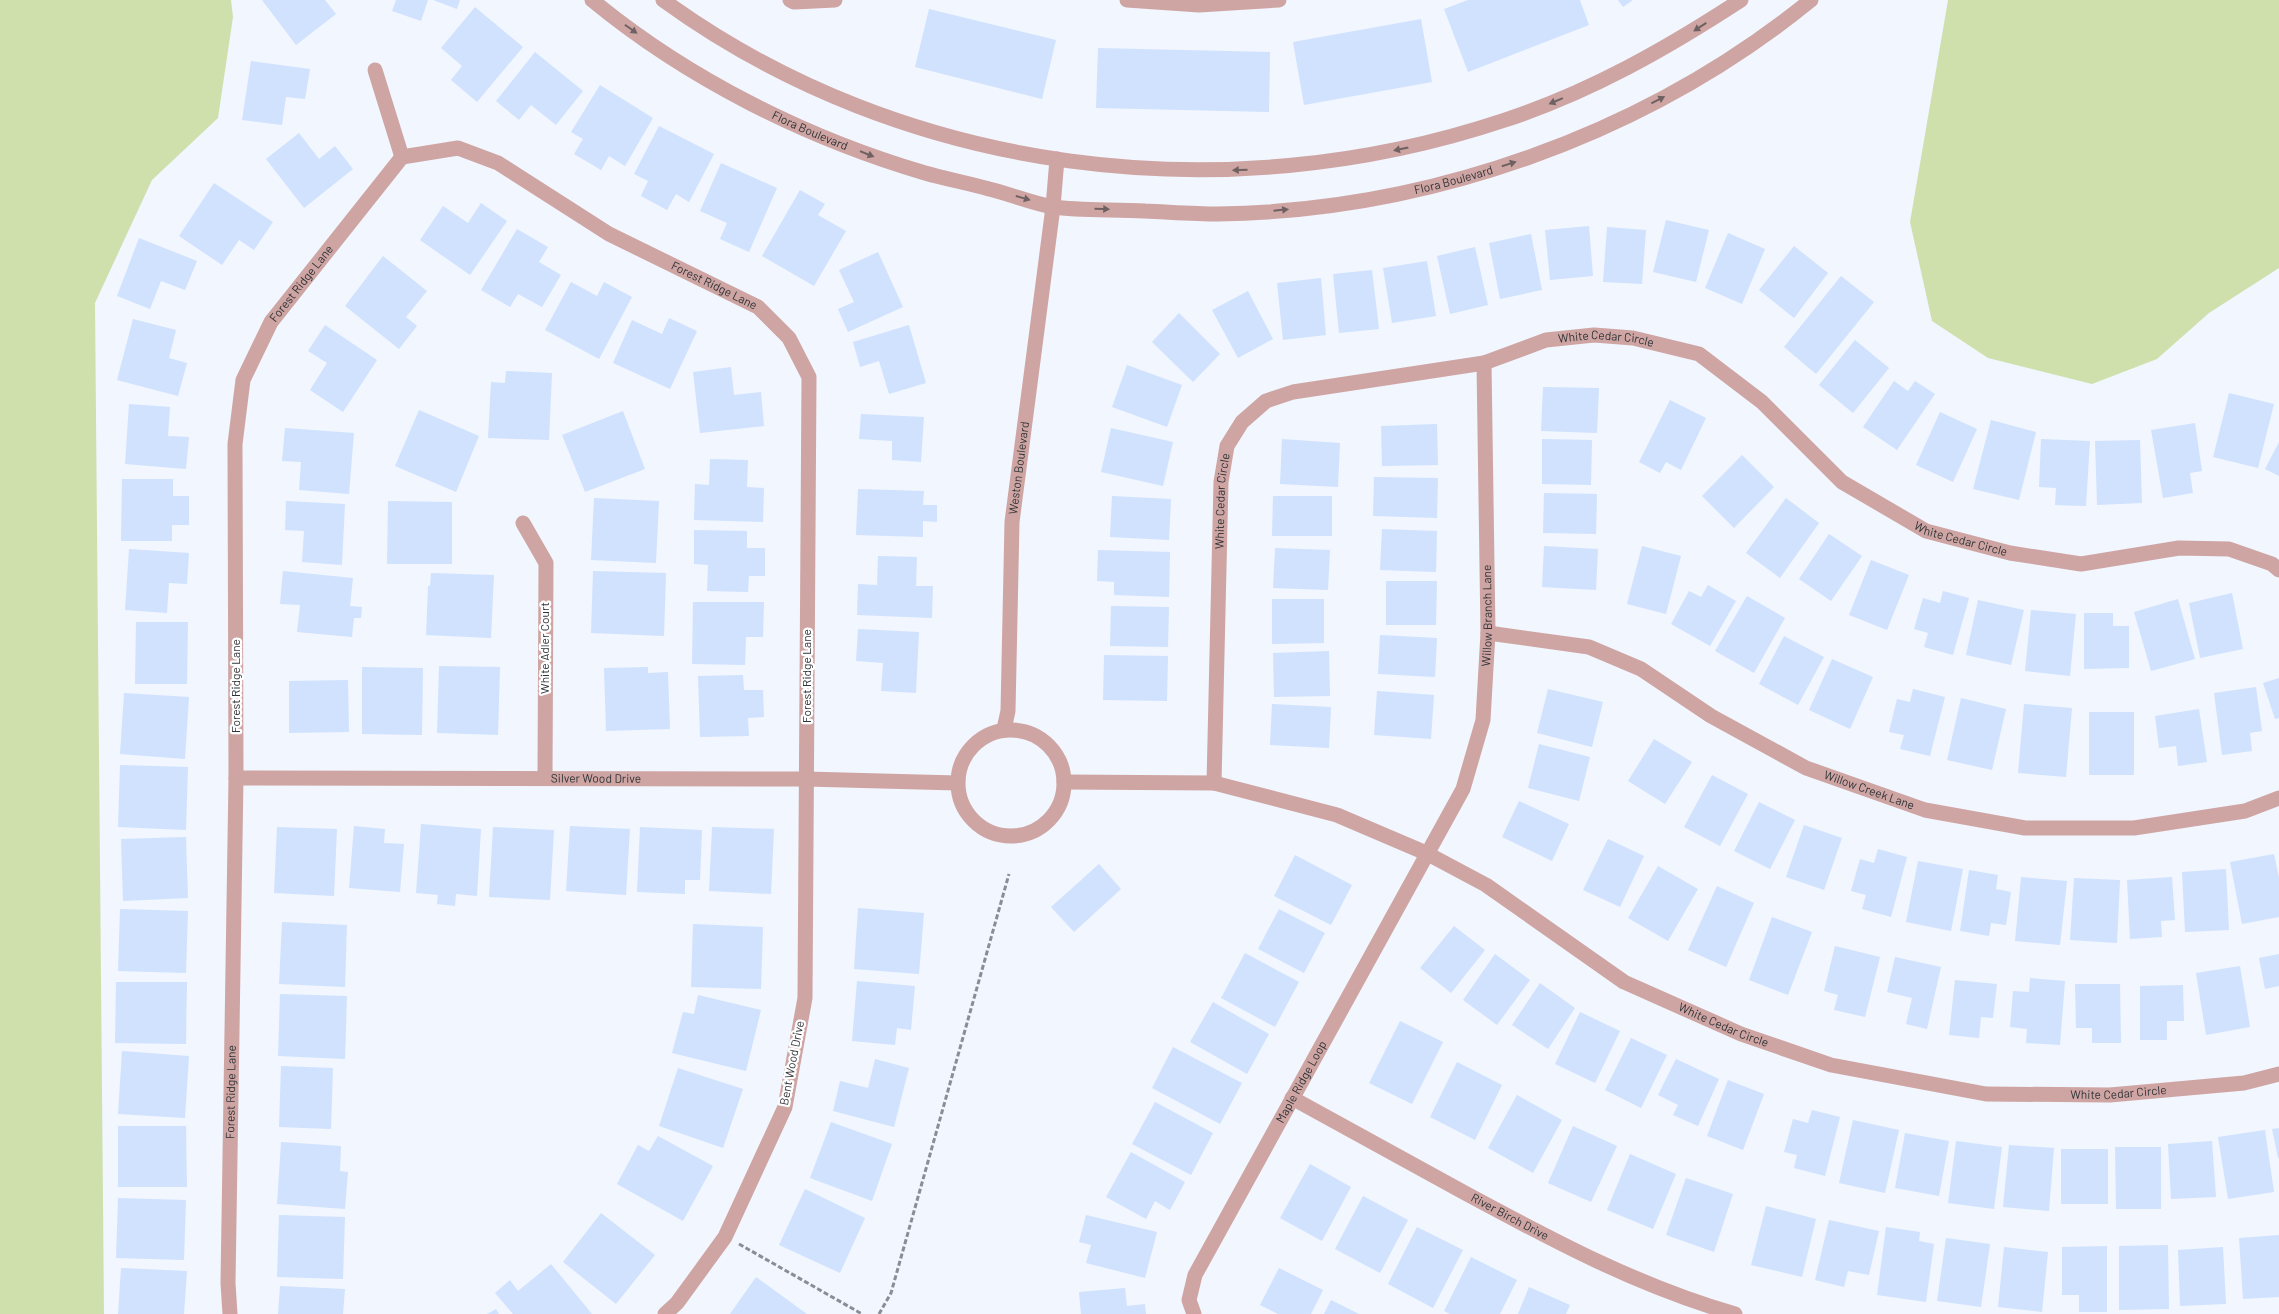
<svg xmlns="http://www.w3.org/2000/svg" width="2279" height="1314" viewBox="0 0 2279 1314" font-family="Barlow,sans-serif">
	<rect width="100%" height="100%" fill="#f1f6ff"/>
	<!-- green -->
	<g fill="#d0e0ac">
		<polygon points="0,0 231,0 233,17 218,118 152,180 95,303 104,1314 0,1314"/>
		<polygon points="1948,0 2279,0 2279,268 2209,313 2157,359 2092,384 1988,358 1932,321 1910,222"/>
	</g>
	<!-- building -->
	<g fill="#d0e2fe">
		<polygon points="262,0 325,0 336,14 296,45"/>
		<polygon points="396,0 428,0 421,21 392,11"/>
		<polygon points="433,0 460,0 457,9"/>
		<polygon points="1468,0 1580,0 1589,25 1468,72 1444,9"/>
		<polygon points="1618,0 1633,0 1623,7"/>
		<polygon points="475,7 523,47 477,102 451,80 462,66 441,48"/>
		<polygon points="929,9 1056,40 1042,99 915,67"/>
		<polygon points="1421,19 1432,82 1304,105 1293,42"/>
		<polygon points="1098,48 1270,52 1269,112 1096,108"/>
		<polygon points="535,52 583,91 556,125 531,105 519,120 496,101"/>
		<polygon points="251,61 310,69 305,99 286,97 282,125 242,120"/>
		<polygon points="600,85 653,118 625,166 609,156 601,170 574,154 583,139 571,132"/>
		<polygon points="659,126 714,154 689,202 676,194 667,210 641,196 648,181 634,174"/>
		<polygon points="299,133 319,159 335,146 353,169 304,208 266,159"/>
		<polygon points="721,163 777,188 749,252 720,239 727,223 700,211"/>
		<polygon points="214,183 273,222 254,250 239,240 222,265 179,236"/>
		<polygon points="800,190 825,204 818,215 846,231 814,286 762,256"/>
		<polygon points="481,203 507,221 470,275 420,240 443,206 468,223"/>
		<polygon points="1666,220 1709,230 1696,282 1653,272"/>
		<polygon points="1589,226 1593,276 1550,280 1545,230"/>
		<polygon points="1607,227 1646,230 1642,284 1603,282"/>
		<polygon points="517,229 548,247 539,262 561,275 542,307 518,294 510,307 481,290"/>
		<polygon points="1728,233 1765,249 1742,304 1705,288"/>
		<polygon points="1531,234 1542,290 1500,299 1489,243"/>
		<polygon points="139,238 197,261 185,290 161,281 150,309 117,296"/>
		<polygon points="1794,246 1828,273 1794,318 1759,290"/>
		<polygon points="1475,247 1488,305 1450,314 1437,256"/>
		<polygon points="878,252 903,307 848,332 838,309 854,302 839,270"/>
		<polygon points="383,256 427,291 406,317 417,326 399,349 345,306"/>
		<polygon points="1427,261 1436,316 1392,323 1383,268"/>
		<polygon points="1372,270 1379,329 1339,333 1333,274"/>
		<polygon points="1841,276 1874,302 1816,374 1784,347"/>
		<polygon points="1321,278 1326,335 1283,340 1277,283"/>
		<polygon points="571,282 597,296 604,282 632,297 599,359 545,330"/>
		<polygon points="1248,291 1273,339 1238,358 1212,310"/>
		<polygon points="1179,313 1220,354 1193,382 1152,342"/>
		<polygon points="669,318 697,331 670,389 613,363 632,320 662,334"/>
		<polygon points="133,319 176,330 169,358 187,363 178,396 117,380"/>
		<polygon points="325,325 377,360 343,412 310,390 327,363 308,351"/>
		<polygon points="909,325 926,383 889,394 879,361 860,367 853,342"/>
		<polygon points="1855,340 1889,368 1853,413 1819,385"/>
		<polygon points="1127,365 1182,385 1167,427 1112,407"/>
		<polygon points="731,367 734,395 761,392 764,426 700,433 693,372"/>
		<polygon points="506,371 552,373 549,440 488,438 491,382 505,383"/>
		<polygon points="1894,381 1908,391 1915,381 1935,394 1897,450 1863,427"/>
		<polygon points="1543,387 1599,388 1597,433 1541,431"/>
		<polygon points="2229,393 2274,404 2258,468 2213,457"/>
		<polygon points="1670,400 1706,418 1681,470 1666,462 1660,473 1639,462"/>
		<polygon points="129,404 170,407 168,436 189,437 186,469 125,464"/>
		<polygon points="419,410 479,436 456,492 395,466"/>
		<polygon points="623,411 645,469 585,492 562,435"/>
		<polygon points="1940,412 1977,429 1953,482 1916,465"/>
		<polygon points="861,414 924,417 921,462 892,460 892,441 859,439"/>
		<polygon points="1991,420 2036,432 2019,500 1973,489"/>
		<polygon points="2195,423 2202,471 2190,473 2193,493 2163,498 2151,430"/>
		<polygon points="1437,424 1438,465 1382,466 1381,426"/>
		<polygon points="285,428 354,433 349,494 299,490 301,462 282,461"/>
		<polygon points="1111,428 1173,442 1163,486 1101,472"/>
		<polygon points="1282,439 1340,443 1338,487 1280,484"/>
		<polygon points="1542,439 1592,440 1591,485 1542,484"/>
		<polygon points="2041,439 2090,441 2086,506 2055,505 2056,488 2039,487"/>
		<polygon points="2140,440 2142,503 2097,505 2095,441"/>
		<polygon points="2279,442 2279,476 2265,469"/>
		<polygon points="1742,455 1774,487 1734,528 1702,496"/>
		<polygon points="710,459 748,460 747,487 764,488 763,522 694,520 695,484 709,485"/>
		<polygon points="1374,477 1438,478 1437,518 1373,516"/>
		<polygon points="122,479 173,479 173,496 189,496 189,525 172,525 172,541 121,541"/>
		<polygon points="858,489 924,491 923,505 937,505 937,522 923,521 923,537 856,535"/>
		<polygon points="1544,493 1597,494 1596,534 1543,533"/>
		<polygon points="1112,496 1171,499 1169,540 1110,537"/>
		<polygon points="1273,496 1332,496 1332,536 1272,536"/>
		<polygon points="594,498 659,501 656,563 591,560"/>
		<polygon points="1786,498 1819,523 1780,578 1746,553"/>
		<polygon points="286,501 345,504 342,565 302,562 304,531 285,530"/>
		<polygon points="388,501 452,502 452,564 387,564"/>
		<polygon points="1382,529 1437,531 1436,572 1380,570"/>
		<polygon points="694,530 747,531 747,548 765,548 765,576 749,576 748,592 707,591 708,565 694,564"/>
		<polygon points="1829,534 1862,556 1831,601 1799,579"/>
		<polygon points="1544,546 1598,549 1596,590 1542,587"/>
		<polygon points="1642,546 1681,556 1666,614 1627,604"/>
		<polygon points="1275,548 1330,550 1328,590 1273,588"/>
		<polygon points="129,549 189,553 187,584 169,583 167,613 125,610"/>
		<polygon points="1098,550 1170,552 1169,597 1114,595 1114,582 1097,581"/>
		<polygon points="878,556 917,557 916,586 933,586 932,618 857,615 858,584 877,585"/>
		<polygon points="1871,560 1909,575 1887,630 1849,615"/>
		<polygon points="283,571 353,578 350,606 362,607 361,618 354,618 352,637 297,632 300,605 280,604"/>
		<polygon points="593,571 666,573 664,636 591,633"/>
		<polygon points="431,573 494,575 491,638 426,635 428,586 430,586"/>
		<polygon points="1386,581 1437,581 1436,625 1386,625"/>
		<polygon points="1708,585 1736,601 1710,646 1671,624 1689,591 1701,597"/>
		<polygon points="1943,591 1969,598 1953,655 1924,647 1928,633 1914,629 1923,598 1940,603"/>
		<polygon points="2232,593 2243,649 2200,658 2189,603"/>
		<polygon points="1747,596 1785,618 1754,673 1715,651"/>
		<polygon points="1272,599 1324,599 1324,643 1272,644"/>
		<polygon points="2178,599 2195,659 2151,671 2134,612"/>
		<polygon points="1978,600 2024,610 2011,665 1966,655"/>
		<polygon points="693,602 764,602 763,637 746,637 745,665 692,664"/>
		<polygon points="1111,606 1169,607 1168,647 1110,646"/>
		<polygon points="2031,610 2076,614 2070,676 2025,671"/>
		<polygon points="2084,613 2113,613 2113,626 2129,626 2129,668 2084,669"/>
		<polygon points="136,622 188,622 187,684 135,684"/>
		<polygon points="858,629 919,632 916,693 881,691 883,663 856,661"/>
		<polygon points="1380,635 1437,638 1435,677 1378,674"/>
		<polygon points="1784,636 1824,657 1798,705 1759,684"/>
		<polygon points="1329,651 1330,696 1274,697 1273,653"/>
		<polygon points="1104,655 1168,656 1167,701 1103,700"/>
		<polygon points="1832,659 1873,677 1850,729 1809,710"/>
		<polygon points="439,666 500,667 498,735 437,733"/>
		<polygon points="362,667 423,668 422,735 362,734"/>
		<polygon points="648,667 648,673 668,672 670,729 606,731 604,668"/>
		<polygon points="743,675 744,690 763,690 764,717 748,718 749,736 700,737 698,676"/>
		<polygon points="2279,678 2279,718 2275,719 2263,683"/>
		<polygon points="348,680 349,732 289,733 289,681"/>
		<polygon points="2256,687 2262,731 2250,733 2252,751 2222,755 2214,693"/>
		<polygon points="1548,689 1603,702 1592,747 1537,733"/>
		<polygon points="1913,689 1945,697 1930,756 1900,749 1904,735 1889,732 1897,699 1910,702"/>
		<polygon points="1377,691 1434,695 1431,739 1374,735"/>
		<polygon points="124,693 189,697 185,759 120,754"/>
		<polygon points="1961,698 2006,709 1992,770 1947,760"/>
		<polygon points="1272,704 1331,707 1329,748 1270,745"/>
		<polygon points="2024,704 2072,708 2066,777 2018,773"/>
		<polygon points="2199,709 2207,762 2178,766 2176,746 2159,748 2155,716"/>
		<rect x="2089" y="712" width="45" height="63"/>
		<polygon points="1654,739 1692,762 1665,804 1628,781"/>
		<polygon points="1539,744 1590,757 1579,801 1528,788"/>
		<polygon points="120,765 188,767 186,830 118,827"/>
		<polygon points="1712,775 1748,794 1720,846 1684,827"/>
		<polygon points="1519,801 1569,824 1552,861 1502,837"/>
		<polygon points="1759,802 1795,820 1770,869 1734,851"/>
		<polygon points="421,824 481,829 477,896 456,894 455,906 437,904 438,895 416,893"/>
		<polygon points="1804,825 1842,838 1824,890 1786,877"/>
		<polygon points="354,826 385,829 384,843 404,844 400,892 349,888"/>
		<polygon points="570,826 630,829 626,895 566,891"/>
		<polygon points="277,827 337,829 334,896 274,893"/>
		<polygon points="493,827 554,830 550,900 489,897"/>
		<polygon points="640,827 702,830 700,880 685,880 685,894 637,892"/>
		<polygon points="712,827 774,829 771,894 709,891"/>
		<polygon points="186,837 188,898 123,901 121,839"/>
		<polygon points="1608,839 1644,856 1620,907 1583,890"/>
		<polygon points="1878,849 1907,857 1891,917 1862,909 1866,895 1851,891 1860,859 1874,863"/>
		<polygon points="2274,854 2279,878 2279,917 2242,924 2230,862"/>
		<polygon points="1295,855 1352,885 1331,925 1274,896"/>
		<polygon points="1918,861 1963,869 1951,931 1906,922"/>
		<polygon points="1099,864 1121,889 1074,932 1051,907"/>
		<polygon points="1658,866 1698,889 1668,941 1628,918"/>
		<polygon points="2226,869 2229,930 2185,932 2182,872"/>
		<polygon points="1969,870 1998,875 1996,889 2011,892 2006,925 1991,923 1989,936 1960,931"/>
		<polygon points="2021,877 2067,881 2060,945 2015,941"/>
		<polygon points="2172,877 2175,920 2161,921 2162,937 2130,939 2127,880"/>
		<polygon points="2074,878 2120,880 2117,943 2070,940"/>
		<polygon points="1717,886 1754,903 1726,967 1688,950"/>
		<polygon points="858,908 924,913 919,974 854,969"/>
		<polygon points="120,909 188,911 186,973 118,971"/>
		<polygon points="1279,909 1325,933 1304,973 1258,949"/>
		<polygon points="1772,917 1812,932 1788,995 1749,980"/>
		<polygon points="282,922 347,925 345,987 279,984"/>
		<polygon points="693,924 763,927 761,989 691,987"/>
		<polygon points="1454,926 1485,950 1451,993 1420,968"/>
		<polygon points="1835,946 1880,957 1865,1017 1834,1010 1838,995 1824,991"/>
		<polygon points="1245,953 1299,982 1275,1027 1221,998"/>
		<polygon points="1495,954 1530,980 1497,1025 1463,1000"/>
		<polygon points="2279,954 2279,986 2265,989 2259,958"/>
		<polygon points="1895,957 1941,967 1927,1029 1906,1024 1912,998 1887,992"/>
		<polygon points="2240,966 2250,1027 2206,1035 2196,973"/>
		<polygon points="2030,978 2065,981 2060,1045 2026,1043 2027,1029 2010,1027 2013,991 2029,992"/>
		<polygon points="1955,980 1997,984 1993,1018 1981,1017 1979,1038 1949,1035"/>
		<polygon points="857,981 915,986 911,1030 897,1028 895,1045 852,1041"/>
		<polygon points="116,982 187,982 186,1044 115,1043"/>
		<polygon points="1540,983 1575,1008 1548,1049 1512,1025"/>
		<polygon points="2075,984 2120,984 2121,1043 2092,1043 2092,1028 2076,1028"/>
		<polygon points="2183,985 2184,1021 2167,1021 2167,1040 2140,1040 2140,986"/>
		<polygon points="280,994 347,996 345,1059 278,1056"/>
		<polygon points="698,995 761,1010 746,1071 672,1053 683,1012 694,1014"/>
		<polygon points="1213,1002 1269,1034 1247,1074 1190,1042"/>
		<polygon points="1580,1012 1620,1031 1595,1083 1555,1064"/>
		<polygon points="1400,1021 1443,1042 1412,1104 1369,1083"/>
		<polygon points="1631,1038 1667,1055 1641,1108 1605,1090"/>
		<polygon points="1173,1047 1242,1083 1220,1124 1152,1088"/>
		<polygon points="122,1051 189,1056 185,1118 118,1114"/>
		<polygon points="875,1059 909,1068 894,1127 833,1111 840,1081 868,1088"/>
		<polygon points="1676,1059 1719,1079 1698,1126 1673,1115 1678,1105 1658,1095"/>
		<polygon points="1457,1062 1502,1085 1475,1140 1430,1117"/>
		<polygon points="281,1066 333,1068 331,1129 279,1127"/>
		<polygon points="678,1068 743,1089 723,1148 659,1126"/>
		<polygon points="1728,1080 1764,1094 1743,1150 1707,1136"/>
		<polygon points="1517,1095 1562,1120 1533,1173 1488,1148"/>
		<polygon points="1155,1102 1213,1133 1191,1175 1132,1144"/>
		<polygon points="1812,1110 1840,1117 1825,1176 1794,1168 1797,1155 1784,1152 1793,1119 1808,1123"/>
		<polygon points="1853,1120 1899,1130 1885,1193 1839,1183"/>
		<polygon points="831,1122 892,1144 872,1201 810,1178"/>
		<polygon points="118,1126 186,1126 187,1187 118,1187"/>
		<polygon points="1573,1126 1617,1146 1591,1202 1548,1183"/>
		<polygon points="2279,1128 2279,1158 2278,1158 2272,1129"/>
		<polygon points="2265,1130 2274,1192 2228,1199 2218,1137"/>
		<polygon points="1905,1133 1949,1141 1939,1196 1895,1188"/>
		<polygon points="658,1136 713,1166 683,1221 617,1184 638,1145 649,1151"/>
		<polygon points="1956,1141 2002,1147 1994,1209 1948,1203"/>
		<polygon points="2212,1141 2216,1197 2171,1199 2168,1144"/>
		<polygon points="281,1142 341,1146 340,1171 348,1172 345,1209 277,1204"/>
		<polygon points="2009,1145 2054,1148 2049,1211 2003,1207"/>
		<polygon points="2115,1147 2161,1147 2161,1209 2116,1209"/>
		<rect x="2061" y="1149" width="47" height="55"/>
		<polygon points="1131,1152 1185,1182 1170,1210 1155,1201 1146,1219 1106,1197"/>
		<polygon points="1630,1154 1676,1174 1653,1229 1607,1210"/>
		<polygon points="1310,1164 1351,1187 1322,1241 1280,1218"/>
		<polygon points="1686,1178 1733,1194 1714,1252 1666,1235"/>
		<polygon points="805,1189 865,1218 840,1273 779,1245"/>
		<polygon points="1363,1196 1408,1220 1380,1273 1335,1249"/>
		<polygon points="118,1198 186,1200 184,1260 116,1258"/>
		<polygon points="1766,1206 1816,1219 1802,1277 1751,1265"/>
		<polygon points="601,1213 655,1255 616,1304 563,1262"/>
		<polygon points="279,1215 345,1217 343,1279 277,1277"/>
		<polygon points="1086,1215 1157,1232 1145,1278 1086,1263 1091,1245 1079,1242"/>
		<polygon points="1829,1220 1879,1231 1869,1275 1848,1271 1844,1287 1815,1280"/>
		<polygon points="1417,1227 1463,1250 1433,1308 1388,1284"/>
		<polygon points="1886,1227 1920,1232 1919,1241 1934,1244 1926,1302 1877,1295"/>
		<polygon points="2279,1235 2279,1297 2243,1299 2239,1238"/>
		<polygon points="1946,1238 1990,1244 1981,1307 1937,1301"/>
		<polygon points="2168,1245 2169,1309 2119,1310 2119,1246"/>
		<polygon points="2107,1246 2107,1312 2079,1312 2079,1295 2062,1295 2062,1247"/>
		<polygon points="2004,1247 2048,1252 2042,1312 1998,1307"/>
		<polygon points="2223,1247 2226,1304 2180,1306 2178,1250"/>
		<polygon points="1471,1257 1517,1280 1500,1314 1450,1314 1444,1311"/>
		<polygon points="551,1264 592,1314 513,1314 495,1293 510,1280 518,1291"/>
		<polygon points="121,1268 187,1271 184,1314 118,1314"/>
		<polygon points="1279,1268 1323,1290 1311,1314 1278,1314 1260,1305"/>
		<polygon points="756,1277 807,1314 730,1314"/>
		<polygon points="280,1286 345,1289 343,1314 278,1314"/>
		<polygon points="1529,1287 1570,1305 1566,1314 1518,1314"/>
		<polygon points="1125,1288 1127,1306 1145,1304 1146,1314 1081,1314 1079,1292"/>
		<polygon points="1331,1300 1359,1314 1324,1314"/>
		<polygon points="496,1309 499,1314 487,1314"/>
	</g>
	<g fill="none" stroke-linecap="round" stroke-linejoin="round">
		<!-- path -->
		<g stroke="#8a8e94" stroke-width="3" stroke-dasharray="5 2.5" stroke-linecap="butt">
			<polyline points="739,1244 862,1314"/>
			<polyline points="879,1314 891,1293 1009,874"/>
		</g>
		<!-- minor -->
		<g stroke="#cea5a3" stroke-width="15">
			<path id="s1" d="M592,0C688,79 806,138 925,173C946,179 968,183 989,189C1010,194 1031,203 1053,207C1081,211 1116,209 1145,211C1169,212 1194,214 1218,214C1430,211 1646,134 1811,0"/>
			<path d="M663,0C904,175 1224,214 1505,120C1590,92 1666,49 1741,0"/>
			<polyline points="790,0 794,2 835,0"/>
			<polyline points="1127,0 1199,5 1279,0"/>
			<polyline points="375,70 402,157"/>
			<polyline points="523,523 546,563 545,778"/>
			<path id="s2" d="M1488,633L1589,647L1641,669L1711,716L1806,768L1925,810L2025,828H2134L2245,811L2279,798"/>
			<path id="s3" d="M1004,729L1008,711L1012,522L1053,207L1057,159"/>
			<circle cx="1011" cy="783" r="53"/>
			<path id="s4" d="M236,778L806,779L957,783"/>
			<path id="s5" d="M1064,782L1214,783L1337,815L1426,853L1486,885L1624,982L1741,1034L1831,1065L1986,1094L2110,1095L2244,1083L2279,1074"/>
			<path id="s6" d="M1214,783L1221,482L1227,446L1242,422L1266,401L1293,392L1484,363L1546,340L1594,335L1633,338L1699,354L1762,402L1842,482L1926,531L2010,553L2081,564L2179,548L2229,549L2272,564L2279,570"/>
			<path id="s7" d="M1292,1098C1350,1130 1407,1161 1465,1193C1554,1241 1638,1286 1735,1314"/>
			<path id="s8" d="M230,1314L228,1283L236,778L235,444L243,380L271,322L402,157L458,148L498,163L609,234L758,307L789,338L809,377L805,998L785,1107L725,1237L677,1303L665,1314"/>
			<path id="s9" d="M1194,1314L1189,1300L1195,1275L1463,789L1483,720L1488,633L1484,363"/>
		</g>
	</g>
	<!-- one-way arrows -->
	<defs><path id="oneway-solid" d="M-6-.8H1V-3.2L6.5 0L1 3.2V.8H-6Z" transform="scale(1.25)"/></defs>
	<g fill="#6f6162">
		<use href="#oneway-solid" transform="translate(1700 27) rotate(147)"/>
		<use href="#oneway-solid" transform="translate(631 29) rotate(35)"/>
		<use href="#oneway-solid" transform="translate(1658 100) rotate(-27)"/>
		<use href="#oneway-solid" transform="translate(1556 101) rotate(157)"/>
		<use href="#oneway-solid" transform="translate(1401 149) rotate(168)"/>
		<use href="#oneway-solid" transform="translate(867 154) rotate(22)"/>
		<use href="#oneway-solid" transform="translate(1509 164) rotate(-17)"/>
		<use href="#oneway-solid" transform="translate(1240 170) rotate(178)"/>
		<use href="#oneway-solid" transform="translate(1023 198) rotate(16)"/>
		<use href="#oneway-solid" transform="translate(1102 209) rotate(2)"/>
		<use href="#oneway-solid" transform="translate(1281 210) rotate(-6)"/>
	</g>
	<g text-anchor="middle" stroke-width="4.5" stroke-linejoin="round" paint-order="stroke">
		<!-- street labels -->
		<g font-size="12" fill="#303337" stroke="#fff">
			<text dy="4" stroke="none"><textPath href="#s1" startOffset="255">Flora Boulevard</textPath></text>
			<text dy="4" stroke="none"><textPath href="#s1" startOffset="914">Flora Boulevard</textPath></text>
			<text dy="4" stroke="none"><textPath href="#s8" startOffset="1048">Forest Ridge Lane</textPath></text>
			<text dy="4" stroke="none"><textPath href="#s8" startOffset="1558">Forest Ridge Lane</textPath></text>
			<text dy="4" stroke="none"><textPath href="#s6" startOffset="746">White Cedar Circle</textPath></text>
			<text dy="4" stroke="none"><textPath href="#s3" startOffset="262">Weston Boulevard</textPath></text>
			<text dy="4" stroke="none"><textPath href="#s6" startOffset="282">White Cedar Circle</textPath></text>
			<text dy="4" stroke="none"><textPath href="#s6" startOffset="1166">White Cedar Circle</textPath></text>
			<text dy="4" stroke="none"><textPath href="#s9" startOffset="772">Willow Branch Lane</textPath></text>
			<text transform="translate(545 648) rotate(-90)" y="4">White Adler Court</text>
			<text transform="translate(807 676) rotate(-90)" y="4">Forest Ridge Lane</text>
			<text transform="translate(236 686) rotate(-90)" y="4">Forest Ridge Lane</text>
			<text dy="4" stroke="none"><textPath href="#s4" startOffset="360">Silver Wood Drive</textPath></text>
			<text dy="4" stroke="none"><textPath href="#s2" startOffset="418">Willow Creek Lane</textPath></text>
			<text dy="4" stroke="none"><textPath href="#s5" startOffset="719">White Cedar Circle</textPath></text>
			<text transform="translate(792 1063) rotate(-79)" y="4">Bent Wood Drive</text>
			<text dy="4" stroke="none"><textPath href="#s9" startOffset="261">Maple Ridge Loop</textPath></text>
			<text dy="4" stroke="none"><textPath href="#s8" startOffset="222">Forest Ridge Lane</textPath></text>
			<text dy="4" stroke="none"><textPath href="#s5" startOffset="1124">White Cedar Circle</textPath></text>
			<text dy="4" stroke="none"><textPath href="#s7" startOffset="248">River Birch Drive</textPath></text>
		</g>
	</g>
</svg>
